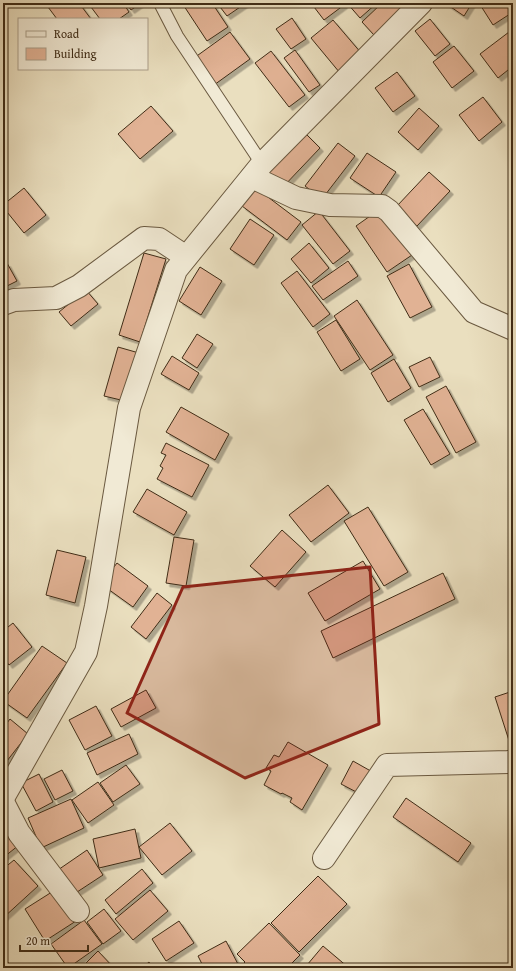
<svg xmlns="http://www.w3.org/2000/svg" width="516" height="971" viewBox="0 0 516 971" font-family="'Gentium Book Plus',serif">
	<defs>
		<filter id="shadow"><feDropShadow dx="3.5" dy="3.5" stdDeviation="0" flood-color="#0004"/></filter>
	</defs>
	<rect width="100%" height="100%" fill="#eadfbf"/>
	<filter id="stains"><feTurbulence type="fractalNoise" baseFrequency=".005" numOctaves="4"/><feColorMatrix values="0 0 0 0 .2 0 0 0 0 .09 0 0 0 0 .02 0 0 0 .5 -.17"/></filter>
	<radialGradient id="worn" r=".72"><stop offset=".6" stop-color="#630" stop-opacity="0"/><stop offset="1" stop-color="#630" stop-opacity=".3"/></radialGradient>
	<!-- building -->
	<g fill="#e1b294" stroke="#3f2c16" filter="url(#shadow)">
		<polygon points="45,3 79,3 91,19 57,19"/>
		<polygon points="88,3 123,3 129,12 119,19 100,19"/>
		<polygon points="126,3 141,3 131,10"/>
		<polygon points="182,3 212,3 228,27 207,41"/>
		<polygon points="217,3 246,3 227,16"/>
		<polygon points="311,3 343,3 344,5 324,20"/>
		<polygon points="347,3 377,3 360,18"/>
		<polygon points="382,3 409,3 374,35 362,22"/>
		<polygon points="445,3 472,3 464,16"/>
		<polygon points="479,3 513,3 513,12 493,25"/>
		<polygon points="292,18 306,39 291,49 276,29"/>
		<polygon points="430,19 450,44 435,56 415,31"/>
		<polygon points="333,20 362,54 340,73 311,38"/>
		<polygon points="230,32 250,59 214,85 194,58"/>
		<polygon points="509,32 513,37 513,66 498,78 480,54"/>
		<polygon points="454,46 474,71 452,88 433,62"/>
		<polygon points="295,50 320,85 309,92 284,58"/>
		<polygon points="271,51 305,95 289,107 255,63"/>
		<polygon points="397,72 415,96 393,112 375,88"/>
		<polygon points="483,97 502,122 479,141 459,115"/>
		<polygon points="151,106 173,131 140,159 118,134"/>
		<polygon points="419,108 439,126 418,150 398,132"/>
		<polygon points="304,132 320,148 282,188 265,172"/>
		<polygon points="338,143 355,156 322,199 305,186"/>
		<polygon points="367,153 396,172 379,197 350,178"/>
		<polygon points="429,172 450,191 417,226 397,206"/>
		<polygon points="24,188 46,215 24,233 3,207 3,205"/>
		<polygon points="256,188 301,222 287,240 242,206"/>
		<polygon points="380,209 412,255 387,272 356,226"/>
		<polygon points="319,211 350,251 333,264 302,225"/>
		<polygon points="250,219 274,235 254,265 230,249"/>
		<polygon points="309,243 329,268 311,283 291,259"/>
		<polygon points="144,253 166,259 140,342 119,335"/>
		<polygon points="348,261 358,276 323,300 312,286"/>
		<polygon points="7,263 17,281 3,288 3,265"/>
		<polygon points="409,264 432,307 410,318 387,276"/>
		<polygon points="200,267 222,281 201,315 179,301"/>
		<polygon points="297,271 330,314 313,327 281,283"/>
		<polygon points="86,290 98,304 71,326 59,312"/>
		<polygon points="357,300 393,355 370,370 334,316"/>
		<polygon points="336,320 360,359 341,371 317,332"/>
		<polygon points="197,334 213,344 197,368 182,358"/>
		<polygon points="118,347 139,353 125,401 104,396"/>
		<polygon points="172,356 199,373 189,390 161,374"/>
		<polygon points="430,357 440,377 419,387 409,367"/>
		<polygon points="394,359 411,388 388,402 371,373"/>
		<polygon points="446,386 476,442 456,453 426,397"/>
		<polygon points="181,407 229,434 215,460 166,432"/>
		<polygon points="423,409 450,454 431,465 404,420"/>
		<polygon points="166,443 209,465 192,497 157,479 163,468 160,466 166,455 161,453"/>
		<polygon points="328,485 349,513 311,542 289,515"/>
		<polygon points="147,489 187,512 174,535 133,512"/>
		<polygon points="368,507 408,572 384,586 344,521"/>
		<polygon points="282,530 306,552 275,587 250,566"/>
		<polygon points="174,537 194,540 186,586 166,583"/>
		<polygon points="57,550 86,557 75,603 46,595"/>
		<polygon points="363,561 380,589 325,621 308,593"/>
		<polygon points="117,563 148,586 133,607 101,584"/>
		<polygon points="443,573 455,599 333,658 321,631"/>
		<polygon points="157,593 172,605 146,639 131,627"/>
		<polygon points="13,623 32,647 9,665 3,657 3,631"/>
		<polygon points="42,646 67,663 27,718 3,701"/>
		<polygon points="146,690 156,708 121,727 111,709"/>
		<polygon points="513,691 513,753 495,697"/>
		<polygon points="96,706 112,736 85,750 69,720"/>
		<polygon points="10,719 28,734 3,766 3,728"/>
		<polygon points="129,734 138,754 97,775 87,753"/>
		<polygon points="288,742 328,765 302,810 290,802 292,798 282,793 281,794 264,785 271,771 266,768 274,755 279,757"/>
		<polygon points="353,761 376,774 364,796 341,784"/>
		<polygon points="126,765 140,784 113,802 100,783"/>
		<polygon points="62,770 73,791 55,800 44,779"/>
		<polygon points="39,774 53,802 36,811 21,783"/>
		<polygon points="98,782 114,805 88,823 72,800"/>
		<polygon points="406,798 471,843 458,862 393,817"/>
		<polygon points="71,799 84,828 41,848 28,818"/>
		<polygon points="170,823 192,851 162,875 139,847"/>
		<polygon points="3,826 19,845 4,857 3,855"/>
		<polygon points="135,829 141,858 99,868 93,839"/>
		<polygon points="87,850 103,875 71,896 55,872"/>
		<polygon points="14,860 38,886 3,918 3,869"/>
		<polygon points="142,869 153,883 116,914 105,900"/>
		<polygon points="318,876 347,904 299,952 271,923"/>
		<polygon points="55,890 76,921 45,941 25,909"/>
		<polygon points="150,890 168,911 133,940 115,919"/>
		<polygon points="104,909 121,931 103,944 87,922"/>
		<polygon points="84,920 102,944 68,968 51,944"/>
		<polygon points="179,921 194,943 166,961 152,939"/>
		<polygon points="269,923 300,955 287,968 243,968 241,966 245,962 237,954"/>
		<polygon points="226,941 240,968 204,968 198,956"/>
		<polygon points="323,946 349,968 311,968 307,965"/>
		<polygon points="98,951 114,968 81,968"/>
		<polygon points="3,959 14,967 13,968 3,968"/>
		<polygon points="149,962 153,968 142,968"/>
	</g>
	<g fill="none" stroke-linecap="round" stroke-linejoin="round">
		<defs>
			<polyline id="lane" points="160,3 177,36 262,164"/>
			<g id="street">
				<polyline points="252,177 296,198 330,205 382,206 389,211 474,312 513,329"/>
				<polyline points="3,304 14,300 56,298 79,286 144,238 159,239 186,257"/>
				<polyline points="3,798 86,652 96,606 129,408 176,270 262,164 421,3"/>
				<polyline points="3,802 19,833 78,911"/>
				<polyline points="324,858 387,765 509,762 513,761"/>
			</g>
		</defs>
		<!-- lane casing -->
		<use href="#lane" stroke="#6a5940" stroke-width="14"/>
		<!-- street casing -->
		<use href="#street" stroke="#6a5940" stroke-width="24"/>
		<!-- lane -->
		<use href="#lane" stroke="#f1ead5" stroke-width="12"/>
		<!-- street -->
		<use href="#street" stroke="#f1ead5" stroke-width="22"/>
	</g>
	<!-- marked area -->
	<path fill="#8f2418" fill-opacity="0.2" stroke="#8f2418" stroke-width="3" stroke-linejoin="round" d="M370,567L379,724L245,778L127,713L183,587Z"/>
	<!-- margin -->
	<rect width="516" height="971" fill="none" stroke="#eadfbf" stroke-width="16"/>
	<rect x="4" y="4" width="508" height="963" fill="none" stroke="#3f2c16" stroke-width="2"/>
	<rect x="8" y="8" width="500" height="955" fill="none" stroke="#3f2c16"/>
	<!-- legend -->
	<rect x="18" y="18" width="130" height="52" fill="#f1ead5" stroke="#aa9e89"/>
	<rect x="26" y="31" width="20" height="6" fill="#f1ead5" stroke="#aa9e89"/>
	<text x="54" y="38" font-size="12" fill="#3f2c16">Road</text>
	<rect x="26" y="48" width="20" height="12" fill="#e1b294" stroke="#aa9e89"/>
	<text x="54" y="58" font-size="12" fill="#3f2c16">Building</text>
	<!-- scale -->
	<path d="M20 945v6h68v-6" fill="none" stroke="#3f2c16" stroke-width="2"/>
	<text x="26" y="945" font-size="12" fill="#3f2c16" stroke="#f1ead5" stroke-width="3" paint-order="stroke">20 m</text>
	<rect width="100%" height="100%" filter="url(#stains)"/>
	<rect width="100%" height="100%" fill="url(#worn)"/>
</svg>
